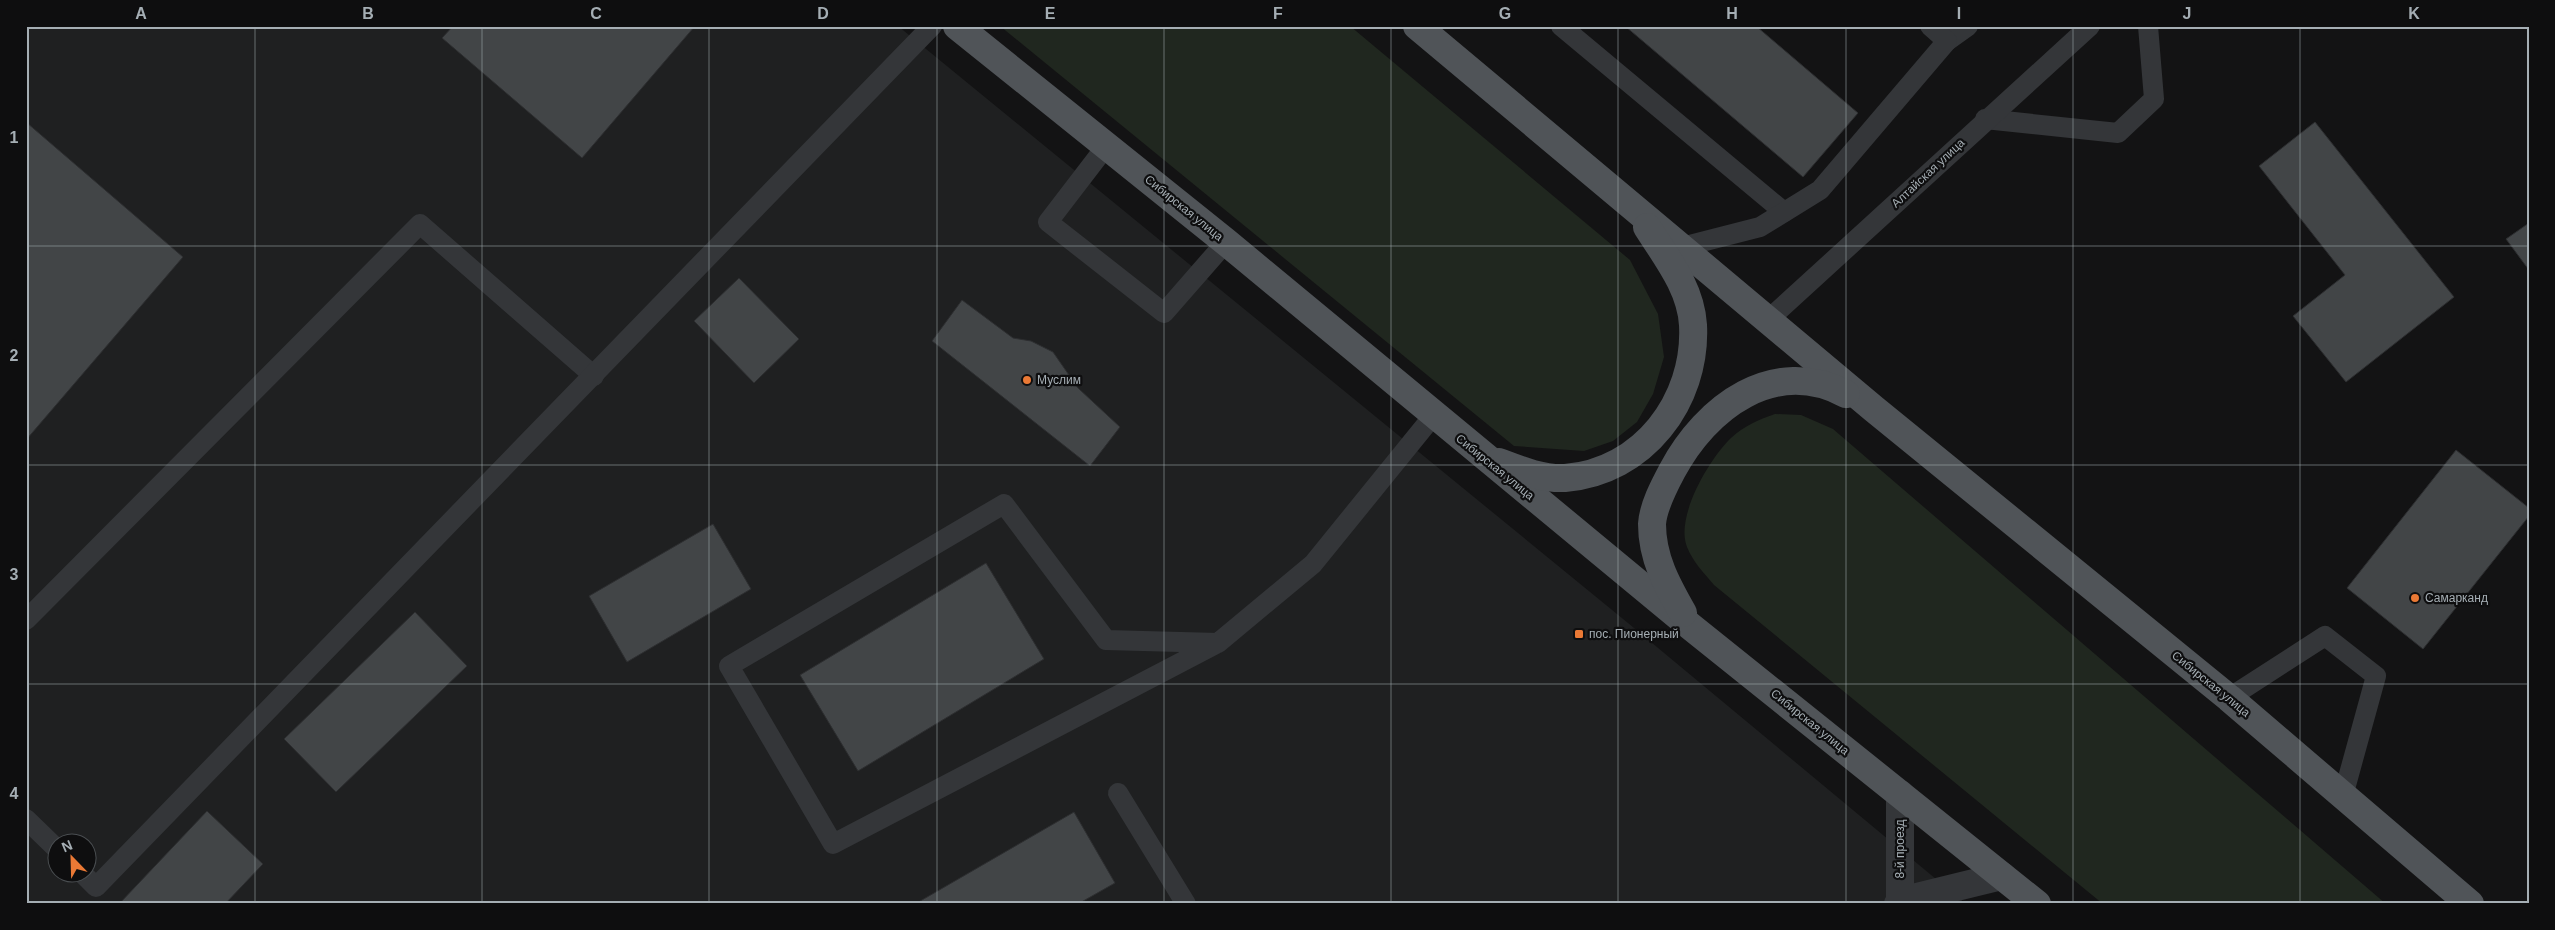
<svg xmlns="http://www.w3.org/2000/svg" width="2555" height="930" viewBox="0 0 2555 930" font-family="Arial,sans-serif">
	<rect width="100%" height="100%" fill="#131314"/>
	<!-- built -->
	<path fill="#1f2021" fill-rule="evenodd" d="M26,26H898L1628,623L1966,904H26ZM58,842H88V872H58Z"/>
	<!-- green -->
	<g fill="#20271f">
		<polygon points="1000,26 1350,26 1630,260 1658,314 1664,357 1653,394 1637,422 1613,441 1584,451 1514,446"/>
		<path d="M1775,414L1801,415L1833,429L2386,904H2103L1714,585C1704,573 1693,562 1687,547C1675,517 1709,459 1731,438C1744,426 1758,420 1775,414Z"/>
	</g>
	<!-- building -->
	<g fill="#424547" stroke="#2d2e30">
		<polygon points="453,26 695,26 582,158 442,38"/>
		<polygon points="1625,26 1756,26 1858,113 1803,177"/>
		<polygon points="26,122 183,257 26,440"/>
		<polygon points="2315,122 2454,297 2346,382 2293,316 2345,275 2259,166"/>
		<polygon points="2529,223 2529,270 2506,239"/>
		<polygon points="739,278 799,339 754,383 694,321"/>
		<polygon points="962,300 1013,338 1031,341 1053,352 1078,388 1120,427 1090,466 932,341"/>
		<polygon points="2456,450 2529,508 2529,516 2423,649 2347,588"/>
		<polygon points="713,524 751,589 627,662 589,596"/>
		<polygon points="986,563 1044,659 858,771 800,675"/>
		<polygon points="415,612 467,666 336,792 284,739"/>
		<polygon points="207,811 263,864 225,904 119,904"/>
		<polygon points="1074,812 1115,883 1078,904 915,904"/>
	</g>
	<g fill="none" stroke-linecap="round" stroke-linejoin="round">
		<!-- lane -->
		<g stroke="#343639" stroke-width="20">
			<polyline points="1561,26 1784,212"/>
			<polyline points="1947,41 1968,26"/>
			<polyline points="1985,119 2118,133 2154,99 2148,26"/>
			<polyline points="1107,145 1048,222 1164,313 1226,242"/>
			<polyline points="1682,247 1760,227 1820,190 1947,41 1930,26"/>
			<polyline points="1768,320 2090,26"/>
			<polyline points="26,620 420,224 594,376"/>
			<polyline points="1218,643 833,844 729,666 1004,504 1106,640 1218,643 1313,564 1433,416"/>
			<polyline points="2229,698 2325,636 2376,676 2343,796"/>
			<polyline points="1118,793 1186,904"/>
			<polyline points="26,819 58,850"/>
			<polyline points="81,872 96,887 932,26"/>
		</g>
		<!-- street -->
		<g stroke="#343639" stroke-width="28">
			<polyline points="1900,901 2002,876"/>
			<polyline points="1898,904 1900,901 1900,794"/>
		</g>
		<!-- primary -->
		<g stroke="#505458" stroke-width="28">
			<polyline points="957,26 1226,242 1690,626 2037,904"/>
			<polyline points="1417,26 1874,409 2229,698 2470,904"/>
			<path d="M1499,462C1520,470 1542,479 1565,478C1643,472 1697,401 1693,325C1691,288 1666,257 1647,227"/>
			<path d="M1683,613C1667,585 1652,558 1652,524C1653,507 1664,486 1672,471C1706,407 1774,356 1846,394"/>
		</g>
	</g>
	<!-- grid -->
	<path fill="none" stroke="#a5aeb4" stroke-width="1" stroke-opacity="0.55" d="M255,26V904M482,26V904M709,26V904M937,26V904M1164,26V904M1391,26V904M1618,26V904M1846,26V904M2073,26V904M2300,26V904M26,246H2529M26,465H2529M26,684H2529"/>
	<!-- markers -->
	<g fill="#ea7935" stroke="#0e0e0f" stroke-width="2">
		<circle cx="1027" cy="380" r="5"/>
		<circle cx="2415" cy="598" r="5"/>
		<rect x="1574" y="629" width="10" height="10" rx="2.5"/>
	</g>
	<g text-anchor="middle" stroke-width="4.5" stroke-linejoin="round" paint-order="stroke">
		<!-- street labels -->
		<g font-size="12" fill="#a5aeb4" stroke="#0e0e0f">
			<text transform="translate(1928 173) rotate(-43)" y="4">Алтайская улица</text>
			<text transform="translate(1184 208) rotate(39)" y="4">Сибирская улица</text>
			<text transform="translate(1495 467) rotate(39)" y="4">Сибирская улица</text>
			<text transform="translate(2211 684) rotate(39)" y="4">Сибирская улица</text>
			<text transform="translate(1810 722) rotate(39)" y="4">Сибирская улица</text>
			<text transform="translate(1900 849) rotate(-90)" y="4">8-й проезд</text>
		</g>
		<!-- poi labels -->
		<g font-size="12" fill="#a5aeb4" stroke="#0e0e0f" text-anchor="start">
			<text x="1037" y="384">Муслим</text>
			<text x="2425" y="602">Самарканд</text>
			<text x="1589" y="638">пос. Пионерный</text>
		</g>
	</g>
	<!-- border -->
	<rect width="2555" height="930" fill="none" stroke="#0e0e0f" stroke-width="55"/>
	<!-- north arrow -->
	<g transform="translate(72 858) rotate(337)"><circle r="24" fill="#0e0e0f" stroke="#4a4e51"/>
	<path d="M0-4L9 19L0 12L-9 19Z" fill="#ea7935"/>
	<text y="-8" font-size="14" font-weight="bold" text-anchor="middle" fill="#a5aeb4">N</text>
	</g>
	<rect x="28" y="28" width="2500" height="874" fill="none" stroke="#a5aeb4" stroke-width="2"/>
	<g font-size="16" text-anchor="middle" font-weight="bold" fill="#a5aeb4">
		<text x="141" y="19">A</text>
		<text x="368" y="19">B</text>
		<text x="596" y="19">C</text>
		<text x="823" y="19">D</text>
		<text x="1050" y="19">E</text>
		<text x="1278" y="19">F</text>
		<text x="1505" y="19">G</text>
		<text x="1732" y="19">H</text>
		<text x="1959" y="19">I</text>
		<text x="2187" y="19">J</text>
		<text x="2414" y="19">K</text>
		<text x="14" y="143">1</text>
		<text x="14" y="361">2</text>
		<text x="14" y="580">3</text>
		<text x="14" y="799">4</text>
	</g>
</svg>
